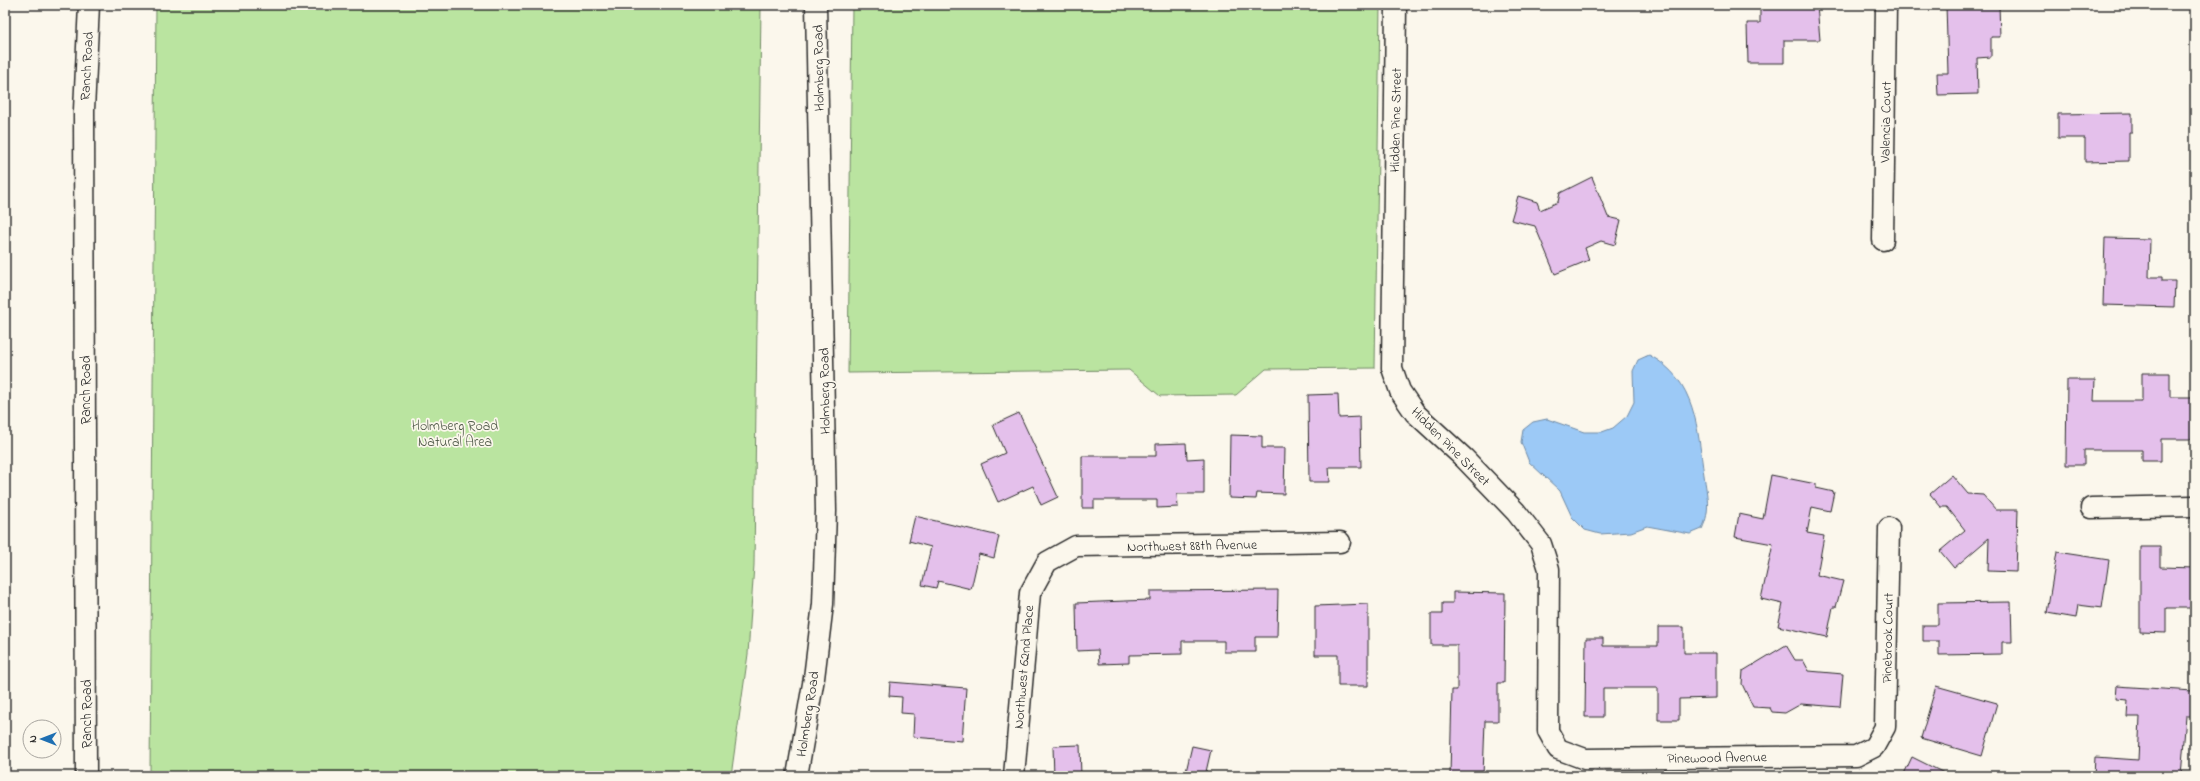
<svg xmlns="http://www.w3.org/2000/svg" width="2200" height="781" viewBox="0 0 2200 781" font-family="'Indie Flower',sans-serif">
	<rect width="100%" height="100%" fill="#fbf7ec"/>
	<filter id="ink" filterUnits="userSpaceOnUse"><feTurbulence type="fractalNoise" baseFrequency=".025" numOctaves="2"/><feDisplacementMap in="SourceGraphic" scale="8" xChannelSelector="R" yChannelSelector="G"/><feConvolveMatrix kernelMatrix="1 2 1 2 8 2 1 2 1" color-interpolation-filters="sRGB"/></filter>
	<g filter="url(#ink)">
		<!-- green -->
		<g fill="#bae4a0" stroke="#728866">
			<polygon points="156,5 761,5 754,565 748,654 731,776 150,776"/>
			<polygon points="852,5 1380,5 1375,368 1266,369 1236,395 1160,396 1129,370 848,373"/>
		</g>
		<!-- water -->
		<path fill="#9cc9f6" stroke="#6f8aa5" d="M1649,355C1697,380 1697,429 1704,475C1707,496 1711,510 1702,529L1690,534L1647,526L1631,532L1600,534L1585,530L1572,517L1560,491L1529,462L1521,442L1523,430L1533,422L1547,419L1584,432H1602L1613,428L1627,416L1634,402L1633,371L1638,360Z"/>
		<!-- building -->
		<g fill="#e4c0eb" stroke="#2b2b2b">
			<polygon points="1760,5 1817,5 1820,40 1784,40 1784,63 1748,63 1747,23 1760,23"/>
			<polygon points="1946,5 1999,5 2000,37 1991,37 1991,57 1977,58 1978,94 1938,95 1937,73 1948,73"/>
			<polygon points="2132,113 2132,132 2129,132 2129,161 2085,162 2085,138 2058,138 2058,114"/>
			<polygon points="1592,177 1608,217 1621,220 1615,245 1601,241 1585,248 1589,260 1555,274 1535,226 1511,220 1518,196 1537,202 1540,210 1558,202 1560,193"/>
			<polygon points="2105,238 2150,239 2149,277 2162,277 2162,281 2175,281 2174,307 2103,305"/>
			<polygon points="2142,373 2170,373 2170,397 2195,397 2195,439 2161,439 2161,461 2142,461 2142,450 2084,450 2084,465 2066,465 2067,380 2095,380 2094,401 2142,401"/>
			<polygon points="1338,394 1339,418 1360,417 1361,467 1329,467 1330,482 1309,482 1308,395"/>
			<polygon points="1019,413 1058,497 1041,505 1033,486 998,502 981,464 1005,453 993,425"/>
			<polygon points="1230,435 1262,436 1262,448 1285,448 1284,494 1257,493 1256,499 1229,498"/>
			<polygon points="1186,443 1187,459 1204,458 1204,494 1177,494 1178,507 1157,508 1157,500 1094,500 1094,508 1082,508 1082,456 1156,456 1156,444"/>
			<polygon points="1771,475 1816,484 1816,488 1834,492 1830,511 1812,507 1807,533 1824,536 1817,575 1843,581 1836,607 1833,607 1827,637 1778,626 1783,604 1761,599 1773,544 1735,537 1739,514 1763,519"/>
			<polygon points="1952,475 1968,494 1983,495 1996,510 2018,510 2016,572 1988,571 1989,538 1954,568 1940,551 1965,530 1947,507 1941,507 1930,494"/>
			<polygon points="915,516 999,536 994,558 979,554 971,589 938,581 936,588 922,585 931,547 909,541"/>
			<polygon points="2140,547 2160,547 2160,567 2195,568 2195,608 2166,608 2166,633 2140,632"/>
			<polygon points="2057,552 2109,560 2102,608 2078,605 2076,618 2047,613"/>
			<polygon points="1278,590 1277,637 1255,637 1255,652 1224,652 1224,641 1182,641 1182,654 1129,655 1129,663 1099,664 1098,650 1077,651 1076,603 1150,600 1150,591"/>
			<polygon points="1453,592 1505,593 1504,683 1498,683 1498,721 1485,721 1483,776 1450,776 1452,690 1457,690 1457,645 1431,645 1431,614 1442,614 1442,603 1453,603"/>
			<polygon points="2011,602 2012,642 2002,642 2002,654 1939,655 1939,641 1923,641 1923,625 1938,625 1938,603"/>
			<polygon points="1368,604 1368,686 1338,686 1338,655 1315,655 1315,606"/>
			<polygon points="1658,627 1684,627 1684,653 1716,653 1716,698 1679,699 1679,720 1658,720 1658,688 1603,688 1603,717 1585,717 1586,638 1603,638 1603,646 1658,646"/>
			<polygon points="1786,645 1795,660 1803,660 1809,671 1843,674 1840,707 1801,704 1785,713 1772,712 1770,708 1753,707 1742,684 1743,671"/>
			<polygon points="890,682 966,688 962,741 913,737 914,714 901,713 902,697 889,696"/>
			<polygon points="1936,686 1997,703 1982,756 1921,738"/>
			<polygon points="2117,686 2193,691 2192,716 2186,716 2181,776 2094,776 2095,757 2138,760 2140,717 2127,717 2128,700 2116,699"/>
			<polygon points="1080,745 1081,776 1054,776 1053,746"/>
			<polygon points="1192,746 1211,750 1205,776 1185,776"/>
			<polygon points="1912,757 1950,776 1903,776"/>
		</g>
		<g fill="none" stroke-linecap="round" stroke-linejoin="round">
			<defs>
				<g id="minor">
					<polyline points="1396,5 1392,368 1400,391 1415,413 1464,458 1516,512 1541,544 1549,569 1548,731 1558,749 1585,759 1856,756 1874,747 1885,727 1889,528"/>
					<polyline points="1883,240 1886,5"/>
					<polyline points="2091,508 2195,506"/>
					<polyline points="86,776 84,110 89,5"/>
					<polyline points="797,776 814,678 823,604 826,511 816,5"/>
					<polyline points="1014,776 1030,593 1047,562 1076,546 1340,542"/>
				</g>
			</defs>
			<!-- minor casing -->
			<use href="#minor" stroke="#2b2b2b" stroke-width="23"/>
			<!-- minor -->
			<use href="#minor" stroke="#fbf7ec" stroke-width="20"/>
		</g>
	</g>
	<g text-anchor="middle" stroke-width="3.5" stroke-linejoin="round" paint-order="stroke">
		<!-- street labels -->
		<g font-size="14" fill="#2b2b2b" stroke="#fbf7ec">
			<text transform="translate(86 66) rotate(-87)" y="5">Ranch Road</text>
			<text transform="translate(818 68) rotate(-91)" y="5">Holmberg Road</text>
			<text transform="translate(1395 120) rotate(-89)" y="5">Hidden Pine Street</text>
			<text transform="translate(1885 122) rotate(-89)" y="5">Valencia Court</text>
			<text transform="translate(85 390) rotate(-90)" y="5">Ranch Road</text>
			<text transform="translate(824 391) rotate(-91)" y="5">Holmberg Road</text>
			<text transform="translate(1451 446) rotate(45)" y="5">Hidden Pine Street</text>
			<text transform="translate(1192 545) rotate(-1)" y="5">Northwest 88th Avenue</text>
			<text transform="translate(1887 638) rotate(-89)" y="5">Pinebrook Court</text>
			<text transform="translate(1023 667) rotate(-85)" y="5">Northwest 62nd Place</text>
			<text transform="translate(86 714) rotate(-90)" y="5">Ranch Road</text>
			<text transform="translate(807 714) rotate(-81)" y="5">Holmberg Road</text>
			<text transform="translate(1717 757) rotate(-1)" y="5">Pinewood Avenue</text>
		</g>
		<!-- park labels -->
		<g font-size="14" fill="#4f5948" stroke="#fbf7ec">
			<text x="455" y="430">Holmberg Road<tspan x="455" dy="16">Natural Area</tspan></text>
		</g>
	</g>
	<!-- margin -->
	<rect width="2200" height="781" fill="none" stroke="#fbf7ec" stroke-width="20"/>
	<rect x="10" y="10" width="2180" height="761" fill="none" stroke="#2b2b2b" stroke-width="1.5" filter="url(#ink)"/>
	<!-- north arrow -->
	<g transform="translate(42 739) rotate(270)"><circle r="19" fill="#fbf7ec" stroke="#a8a59f"/>
	<path d="M0-3L7 15L0 10L-7 15Z" fill="#1f6fb2"/>
	<text y="-6" font-size="11" font-weight="bold" text-anchor="middle" fill="#2b2b2b">N</text>
	</g>
</svg>
